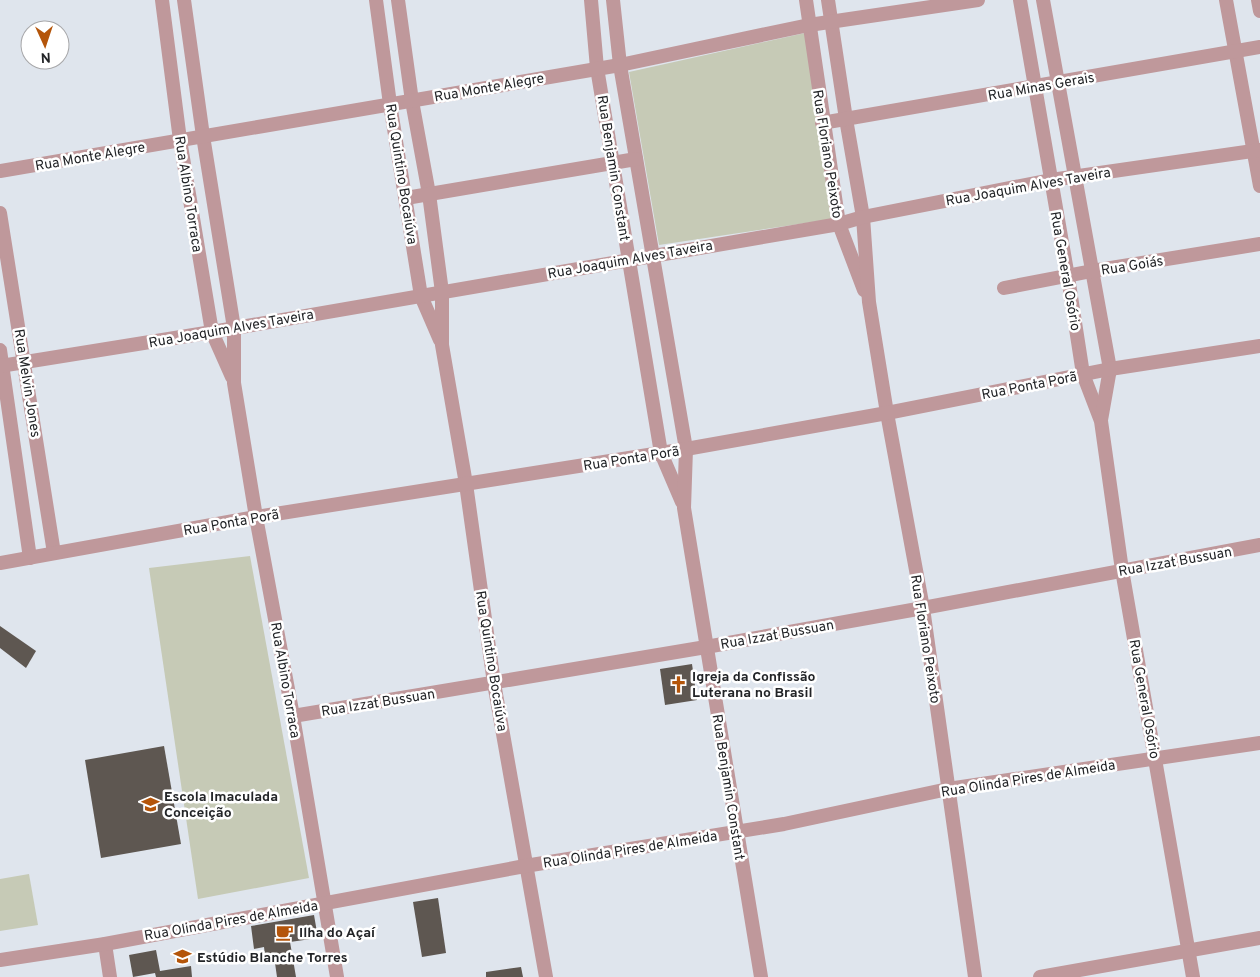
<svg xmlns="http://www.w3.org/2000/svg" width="1260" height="977" viewBox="0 0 1260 977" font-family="Overpass,sans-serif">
	<rect width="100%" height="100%" fill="#dfe5ed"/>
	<!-- green -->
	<g fill="#c6cab6">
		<polygon points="805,33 833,219 659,245 629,72"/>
		<polygon points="250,556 309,878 198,899 149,568"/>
		<polygon points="29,874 38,925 0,931 0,879"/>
	</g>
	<!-- building -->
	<g fill="#5e5751">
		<polygon points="0,626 36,651 26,668 0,648"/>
		<polygon points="692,664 697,700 665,705 660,669"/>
		<polygon points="164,746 181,844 101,858 85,760"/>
		<polygon points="438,898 446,953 422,957 413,902"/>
		<polygon points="314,915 318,938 290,942 296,977 277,977 275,963 266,964 264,947 254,949 251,926"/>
		<polygon points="156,950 160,971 191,966 192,977 156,977 155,973 133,977 129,955"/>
		<polygon points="521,967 523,977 486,977 486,972"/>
	</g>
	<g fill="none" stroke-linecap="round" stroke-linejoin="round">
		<!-- minor -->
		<g stroke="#bf989b" stroke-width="14">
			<polyline points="162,0 180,140 212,332 232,377"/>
			<polyline points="184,0 203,136 234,328 234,383 256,517 293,716 337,977"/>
			<polyline points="376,0 390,104 421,296 440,340"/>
			<polyline points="398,0 412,101 429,194 442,292 442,345 466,484 494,683 546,977"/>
			<polyline points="591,0 597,68 661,453 682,502"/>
			<polyline points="613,0 620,65 686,449 684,508 761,977"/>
			<polyline points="806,0 839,224 864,290"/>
			<polyline points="828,0 846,119 863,217 869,302 887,413 923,608 975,977"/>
			<polyline points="1020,0 1068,277 1083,374 1101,421 1122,570 1193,977"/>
			<polyline points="1043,0 1110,369 1101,420"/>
			<polyline points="1226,0 1260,186"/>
			<polyline points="1258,0 1260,11"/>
			<polyline points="822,123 1260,47"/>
			<polyline points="0,171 620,65 809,25 978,0"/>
			<polyline points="406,198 636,159"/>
			<polyline points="0,213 54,553"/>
			<polyline points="1004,288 1092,271 1260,244"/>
			<polyline points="0,350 30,558"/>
			<polyline points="0,366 212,332 839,224 863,217 1051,180 1260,150"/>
			<polyline points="0,563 256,517 686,449 887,413 1110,369 1260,346"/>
			<polyline points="293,716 706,647 923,608 1260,545"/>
			<polyline points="105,944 110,977"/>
			<polyline points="0,960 105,944 525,866 784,824 948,789 1260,743"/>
			<polyline points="1040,977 1260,938"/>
		</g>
	</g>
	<!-- icons -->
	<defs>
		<symbol id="church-bare" viewBox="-9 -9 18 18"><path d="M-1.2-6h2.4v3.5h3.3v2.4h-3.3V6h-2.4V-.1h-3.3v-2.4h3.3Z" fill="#b4550a" stroke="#fff" stroke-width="2.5" paint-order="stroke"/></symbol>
		<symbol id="school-bare" viewBox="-9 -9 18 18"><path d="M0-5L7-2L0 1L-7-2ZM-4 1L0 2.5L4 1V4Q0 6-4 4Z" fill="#b4550a" stroke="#fff" stroke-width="2.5" paint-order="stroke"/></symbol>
		<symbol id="cafe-bare" viewBox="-9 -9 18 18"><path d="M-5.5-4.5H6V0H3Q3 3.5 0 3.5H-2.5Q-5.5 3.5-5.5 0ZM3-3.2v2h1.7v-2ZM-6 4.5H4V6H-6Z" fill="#b4550a" stroke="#fff" stroke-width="2.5" paint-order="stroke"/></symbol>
	</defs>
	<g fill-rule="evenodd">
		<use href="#church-bare" x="666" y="672" width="25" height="25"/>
		<use href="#school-bare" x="138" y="792" width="25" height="25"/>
		<use href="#cafe-bare" x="272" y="920" width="25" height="25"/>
		<use href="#school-bare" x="170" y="944" width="25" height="25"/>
	</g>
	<g text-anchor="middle" stroke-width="5" stroke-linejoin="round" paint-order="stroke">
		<!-- street labels -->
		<g font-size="14" fill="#222427" stroke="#fff">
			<text transform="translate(1041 86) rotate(-10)" y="5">Rua Minas Gerais</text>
			<text transform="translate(489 87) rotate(-10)" y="5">Rua Monte Alegre</text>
			<text transform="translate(828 154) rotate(81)" y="5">Rua Floriano Peixoto</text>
			<text transform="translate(90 156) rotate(-10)" y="5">Rua Monte Alegre</text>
			<text transform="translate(614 168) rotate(81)" y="5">Rua Benjamin Constant</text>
			<text transform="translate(402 174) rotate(81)" y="5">Rua Quintino Bocaiúva</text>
			<text transform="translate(1028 186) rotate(-10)" y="5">Rua Joaquim Alves Taveira</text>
			<text transform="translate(189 194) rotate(81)" y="5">Rua Albino Torraca</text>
			<text transform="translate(630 259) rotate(-10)" y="5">Rua Joaquim Alves Taveira</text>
			<text transform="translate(1132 265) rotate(-9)" y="5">Rua Goiás</text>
			<text transform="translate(1066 271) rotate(80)" y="5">Rua General Osório</text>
			<text transform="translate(231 328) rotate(-10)" y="5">Rua Joaquim Alves Taveira</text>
			<text transform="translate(28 383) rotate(81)" y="5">Rua Melvin Jones</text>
			<text transform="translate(1029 385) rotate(-11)" y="5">Rua Ponta Porã</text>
			<text transform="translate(631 458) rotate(-9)" y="5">Rua Ponta Porã</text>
			<text transform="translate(231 522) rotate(-10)" y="5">Rua Ponta Porã</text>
			<text transform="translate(1175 561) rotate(-10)" y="5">Rua Izzat Bussuan</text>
			<text transform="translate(777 634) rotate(-10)" y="5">Rua Izzat Bussuan</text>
			<text transform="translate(926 639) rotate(81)" y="5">Rua Floriano Peixoto</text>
			<text transform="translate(492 661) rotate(81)" y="5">Rua Quintino Bocaiúva</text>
			<text transform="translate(286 680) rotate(80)" y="5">Rua Albino Torraca</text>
			<text transform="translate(1145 699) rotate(80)" y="5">Rua General Osório</text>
			<text transform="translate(378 702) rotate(-9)" y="5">Rua Izzat Bussuan</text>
			<text transform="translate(1028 778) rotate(-9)" y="5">Rua Olinda Pires de Almeida</text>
			<text transform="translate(729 787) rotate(81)" y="5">Rua Benjamin Constant</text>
			<text transform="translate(630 849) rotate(-9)" y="5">Rua Olinda Pires de Almeida</text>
			<text transform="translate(231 920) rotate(-10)" y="5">Rua Olinda Pires de Almeida</text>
		</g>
		<!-- poi labels -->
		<g font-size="14" font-weight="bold" fill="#222427" stroke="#fff" text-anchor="start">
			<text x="692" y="681">Igreja da Confissão<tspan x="692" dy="16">Luterana no Brasil</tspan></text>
			<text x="164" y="801">Escola Imaculada<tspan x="164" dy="16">Conceição</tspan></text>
			<text x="299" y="937">Ilha do Açaí</text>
			<text x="197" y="962">Estúdio Blanche Torres</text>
		</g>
	</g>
	<!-- north arrow -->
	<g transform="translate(45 45) rotate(177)"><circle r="24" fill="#ffffff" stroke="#a7a7a9"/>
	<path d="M0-4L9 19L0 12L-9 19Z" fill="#b4550a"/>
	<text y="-8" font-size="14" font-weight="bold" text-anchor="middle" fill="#222427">N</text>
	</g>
</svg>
